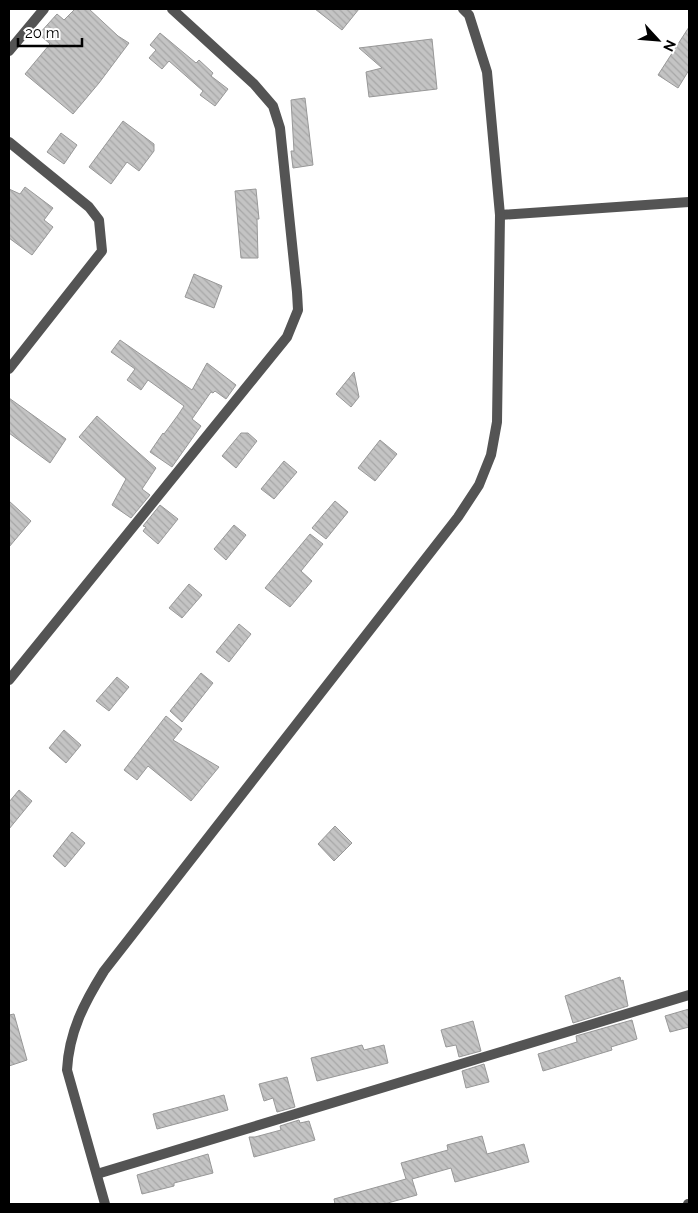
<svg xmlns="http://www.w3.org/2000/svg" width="698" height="1213" viewBox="0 0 698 1213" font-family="Raleway,sans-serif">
	<defs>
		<pattern id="building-back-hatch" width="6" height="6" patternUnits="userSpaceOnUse" patternTransform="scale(1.25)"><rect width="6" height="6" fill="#c4c4c4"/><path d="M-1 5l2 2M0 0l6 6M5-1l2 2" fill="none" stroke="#a7a7a7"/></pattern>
	</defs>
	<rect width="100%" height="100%" fill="#fff"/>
	<!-- building -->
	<g fill="url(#building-back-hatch)" stroke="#989898">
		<polygon points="75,9 89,9 118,36 129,43 99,83 73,114 25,74 50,44 39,34 57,14 64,20"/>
		<polygon points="315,9 359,9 342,30"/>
		<polygon points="689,27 689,70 678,88 658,75"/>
		<polygon points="160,33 196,63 199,60 213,73 211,76 228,89 215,106 200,95 203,91 169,61 162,69 149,58 156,50 150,45"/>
		<polygon points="432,39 437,89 369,97 366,72 382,68 359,48"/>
		<polygon points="305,98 313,165 293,168 291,151 294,151 291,100"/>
		<polygon points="123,121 154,144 154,151 139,171 127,162 111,184 89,167"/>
		<polygon points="61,133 77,145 64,164 47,152"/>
		<polygon points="25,187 53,208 44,220 53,227 32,255 9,238 9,189 20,194"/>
		<polygon points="256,189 259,219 257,219 258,258 241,258 235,191"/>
		<polygon points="194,274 222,286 214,308 185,297"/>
		<polygon points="120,340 192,390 207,363 236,385 226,399 215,391 213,393 211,392 192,419 201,426 172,467 150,452 163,433 164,434 178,415 184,406 148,380 141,390 127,380 135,369 111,352"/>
		<polygon points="354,372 359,397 351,407 336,394"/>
		<polygon points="9,398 66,439 50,463 9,433"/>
		<polygon points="97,416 156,468 142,489 150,495 131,518 112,505 126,479 79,437"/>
		<polygon points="241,433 248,433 257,441 236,468 222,456"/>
		<polygon points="380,440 397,454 375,481 358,468"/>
		<polygon points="284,461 297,472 274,499 261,489"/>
		<polygon points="9,501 31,521 9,547"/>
		<polygon points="335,501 348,512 326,539 312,528"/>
		<polygon points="160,505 178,519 158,544 143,531 146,527 143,526"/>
		<polygon points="234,525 246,535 226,560 214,549"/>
		<polygon points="310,534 323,544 301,571 312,581 290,607 265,588"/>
		<polygon points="189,584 202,595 182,618 169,608"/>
		<polygon points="239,624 251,634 229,662 216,652"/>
		<polygon points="201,673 213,683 182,722 170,711"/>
		<polygon points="117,677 129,687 109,711 96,701"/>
		<polygon points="166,716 182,729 173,740 219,767 191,801 148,766 137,780 124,770"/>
		<polygon points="64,730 81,745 66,763 49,748"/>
		<polygon points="19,790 32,801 9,829 9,802"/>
		<polygon points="335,826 352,843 334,861 318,844"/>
		<polygon points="72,832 85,843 65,867 53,856"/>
		<polygon points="620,977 621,981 623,980 628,1006 573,1023 565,996"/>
		<polygon points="689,1009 689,1027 670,1032 665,1016"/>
		<polygon points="14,1014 27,1060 9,1066 9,1015"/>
		<polygon points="632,1020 637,1039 611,1047 612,1050 543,1071 538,1054 577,1042 576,1036"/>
		<polygon points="473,1021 481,1051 459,1057 456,1045 446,1047 441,1030"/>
		<polygon points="362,1045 364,1050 384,1045 388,1063 317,1081 311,1058"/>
		<polygon points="484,1064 489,1082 466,1088 462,1071"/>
		<polygon points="287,1077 295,1107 277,1112 273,1098 264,1101 259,1084"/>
		<polygon points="224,1095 228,1110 157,1129 153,1114"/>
		<polygon points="299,1120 300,1123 309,1121 315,1140 254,1157 249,1137 255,1137 281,1130 280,1126"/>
		<polygon points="482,1136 487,1154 524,1144 529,1162 455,1182 451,1168 412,1179 417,1195 384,1204 335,1204 334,1199 406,1179 401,1163 448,1150 447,1145"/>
		<polygon points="208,1154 213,1173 174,1183 174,1186 142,1194 137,1175"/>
	</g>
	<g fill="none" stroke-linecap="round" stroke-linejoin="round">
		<!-- street -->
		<g stroke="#545454" stroke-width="10">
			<polyline points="9,51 44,9"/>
			<polyline points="9,142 89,207 99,220 102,251 9,369"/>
			<polyline points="500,215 689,202"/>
			<polyline points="9,680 287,337 298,310 297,292 280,128 273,106 254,84 172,9"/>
			<polyline points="97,1174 689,995"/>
			<path d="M105,1204L67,1070C69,1032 84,1003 104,971L458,517L479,485L491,455L497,422L500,215L487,72L469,15L463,9"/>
			<polyline points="688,1204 689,1204"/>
		</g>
	</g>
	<!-- border -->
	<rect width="698" height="1213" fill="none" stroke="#000000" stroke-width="20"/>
	<!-- north arrow -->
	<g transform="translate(658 40) rotate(116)" stroke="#ffffff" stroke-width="4" paint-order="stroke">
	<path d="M0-4L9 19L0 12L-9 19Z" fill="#000000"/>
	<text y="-8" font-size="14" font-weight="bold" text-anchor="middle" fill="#000000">N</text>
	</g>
	<!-- scale -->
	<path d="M18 38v8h64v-8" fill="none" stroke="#000000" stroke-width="2.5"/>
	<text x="25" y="38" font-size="15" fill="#000000" stroke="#ffffff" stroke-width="4" paint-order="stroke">20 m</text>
</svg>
